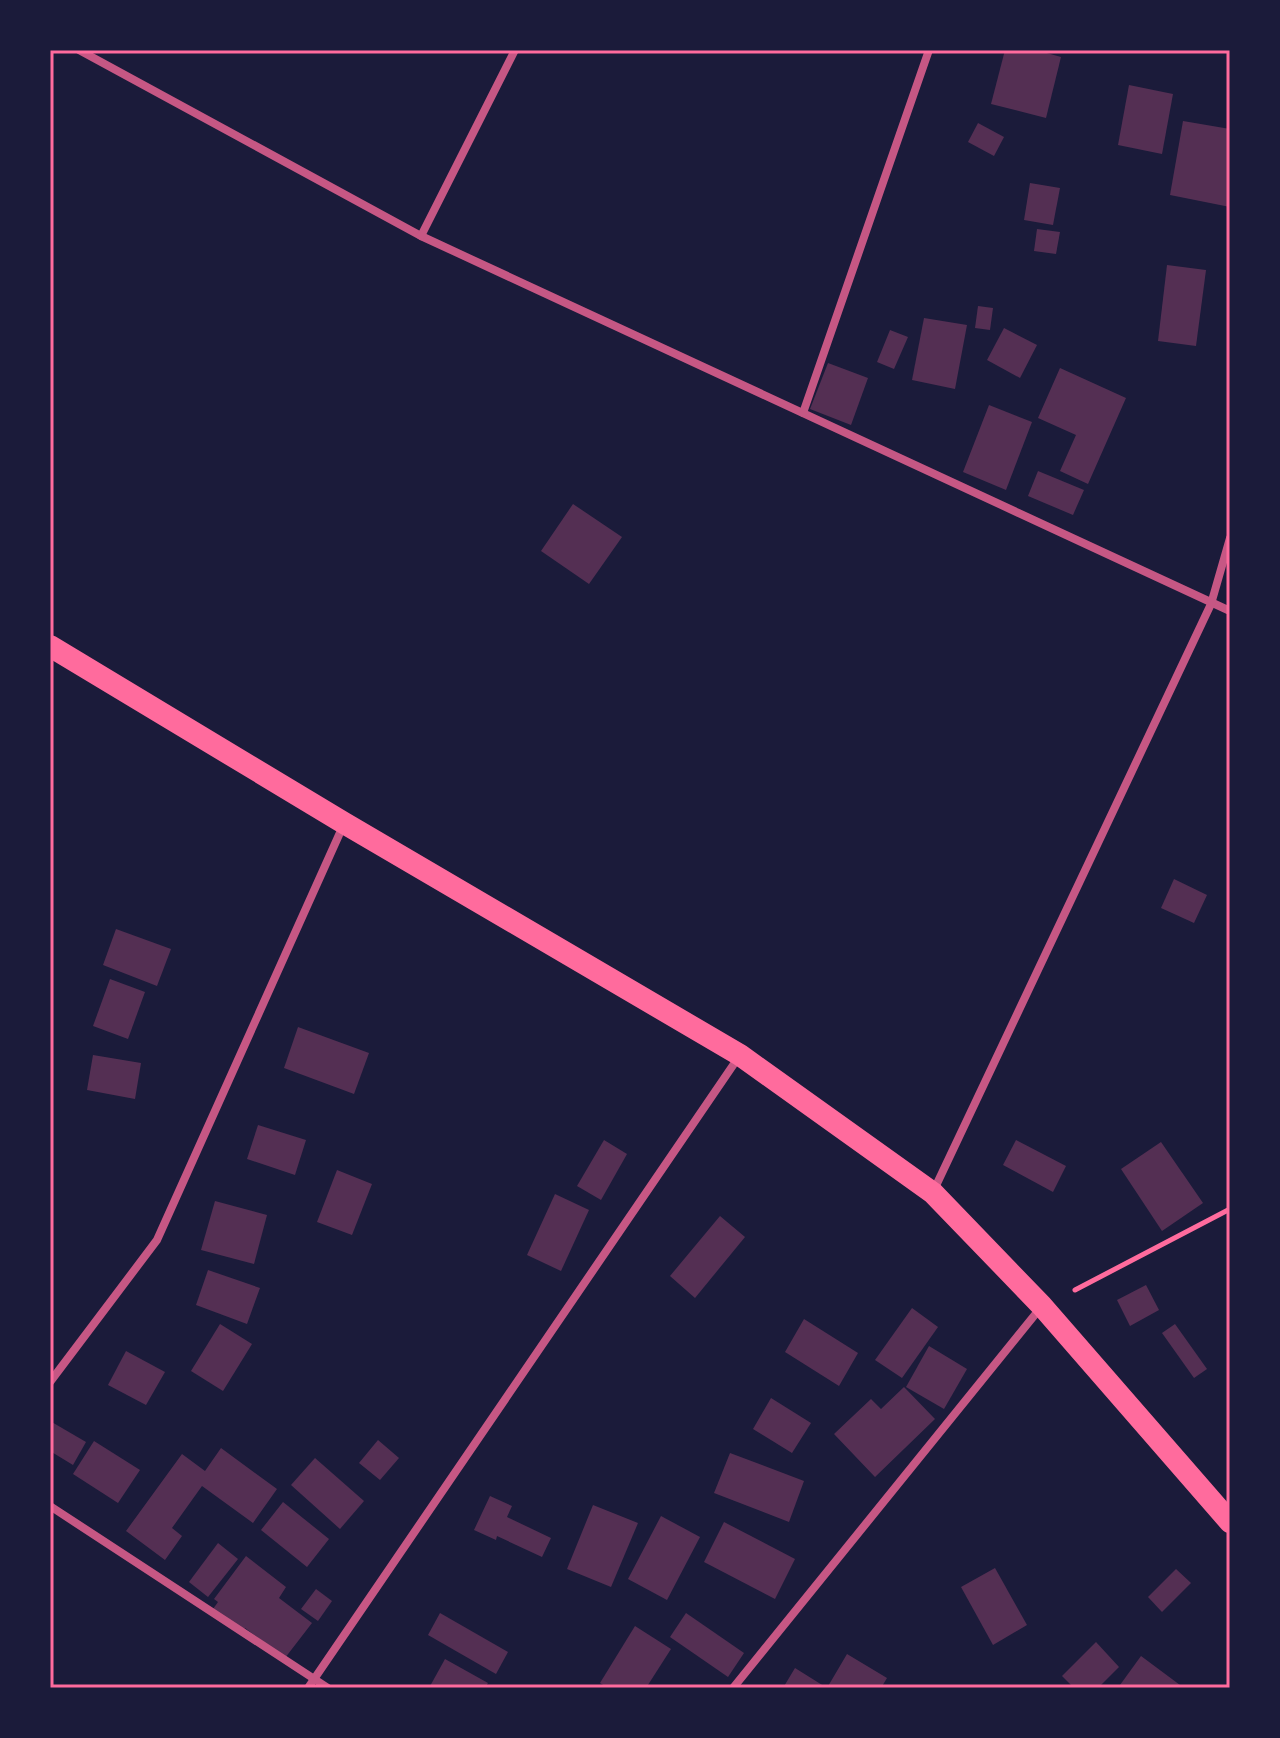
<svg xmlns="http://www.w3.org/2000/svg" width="1280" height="1738" viewBox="0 0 1280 1738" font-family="'Asap Condensed',sans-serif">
	<rect width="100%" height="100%" fill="#1b1b3a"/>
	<!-- building -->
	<g fill="#542f53">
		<polygon points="1005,50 1036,50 1061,57 1046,118 991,104"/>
		<polygon points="1129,85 1173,94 1162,154 1118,145"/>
		<polygon points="1183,121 1230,129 1230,207 1170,195"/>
		<polygon points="978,123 1004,137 994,156 968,142"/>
		<polygon points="1030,183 1060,188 1053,225 1024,220"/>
		<polygon points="1037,229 1060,232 1056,254 1034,251"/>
		<polygon points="1167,265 1206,270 1196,346 1158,341"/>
		<polygon points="978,306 993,308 990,330 975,328"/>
		<polygon points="924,318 967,325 955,389 912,380"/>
		<polygon points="1004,328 1037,345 1020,378 987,360"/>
		<polygon points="890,330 908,337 894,369 877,362"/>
		<polygon points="828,363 868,378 851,425 810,409"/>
		<polygon points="1060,368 1126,398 1088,484 1060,471 1076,435 1038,418"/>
		<polygon points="989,405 1032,422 1006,490 963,472"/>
		<polygon points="1038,471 1084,490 1073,515 1028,496"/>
		<polygon points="573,504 622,537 589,584 541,551"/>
		<polygon points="1174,879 1207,895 1194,923 1161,908"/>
		<polygon points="116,929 171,949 157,986 103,965"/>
		<polygon points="110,979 145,992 128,1039 93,1026"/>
		<polygon points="298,1027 369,1053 354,1094 284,1068"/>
		<polygon points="93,1055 141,1063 135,1099 87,1090"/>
		<polygon points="258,1125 306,1140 295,1175 247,1159"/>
		<polygon points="604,1140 627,1154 601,1200 577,1186"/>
		<polygon points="1016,1140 1066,1166 1053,1192 1003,1165"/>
		<polygon points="1161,1142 1203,1203 1162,1231 1121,1169"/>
		<polygon points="337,1170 372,1184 352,1235 317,1222"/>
		<polygon points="555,1194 589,1210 561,1271 527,1255"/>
		<polygon points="215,1201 267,1215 254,1264 201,1250"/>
		<polygon points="720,1216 745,1237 695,1298 670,1276"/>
		<polygon points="208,1270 260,1288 247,1324 196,1305"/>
		<polygon points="1146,1285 1159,1310 1130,1326 1117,1300"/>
		<polygon points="912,1308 938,1327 902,1378 875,1360"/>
		<polygon points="804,1319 858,1353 839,1386 785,1352"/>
		<polygon points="220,1324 252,1344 223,1391 191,1371"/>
		<polygon points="1175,1324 1207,1369 1194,1378 1162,1333"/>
		<polygon points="929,1346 967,1369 944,1409 906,1387"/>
		<polygon points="126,1351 165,1372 146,1405 108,1385"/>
		<polygon points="904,1387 935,1419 875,1477 834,1434 871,1399 881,1409"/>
		<polygon points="771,1398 811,1423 792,1453 753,1429"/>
		<polygon points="50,1421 86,1442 73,1465 50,1451"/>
		<polygon points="378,1440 399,1458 380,1480 359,1463"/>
		<polygon points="94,1441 140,1470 118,1503 73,1474"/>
		<polygon points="221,1448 277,1489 253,1523 202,1486 172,1528 182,1536 165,1560 126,1531 182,1454 205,1471"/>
		<polygon points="730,1453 804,1481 789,1522 714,1493"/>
		<polygon points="315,1458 364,1501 340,1529 291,1485"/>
		<polygon points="490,1496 512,1506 507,1517 551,1538 542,1557 497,1536 496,1540 474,1530"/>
		<polygon points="283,1502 329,1539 307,1567 261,1530"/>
		<polygon points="593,1505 638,1523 611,1587 567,1569"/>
		<polygon points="661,1516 700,1537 667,1600 628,1579"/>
		<polygon points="724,1522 795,1559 775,1599 704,1562"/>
		<polygon points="218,1543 238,1559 208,1597 189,1582"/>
		<polygon points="246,1556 286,1587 279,1598 312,1623 285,1658 245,1628 242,1632 213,1609 218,1602 214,1599"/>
		<polygon points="995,1568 1027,1625 993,1645 961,1587"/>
		<polygon points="1176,1569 1191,1583 1162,1612 1148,1597"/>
		<polygon points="316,1589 332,1601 318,1621 301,1609"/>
		<polygon points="440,1613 508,1652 496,1674 428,1635"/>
		<polygon points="686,1613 744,1653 728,1677 670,1637"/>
		<polygon points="635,1626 671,1649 646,1688 608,1688 600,1683"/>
		<polygon points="1096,1642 1119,1667 1098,1688 1074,1688 1062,1676"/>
		<polygon points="847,1654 887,1678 881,1688 783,1688 795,1668 827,1688"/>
		<polygon points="1141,1656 1184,1688 1124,1688 1120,1685"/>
		<polygon points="445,1659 488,1683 485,1688 429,1688"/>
	</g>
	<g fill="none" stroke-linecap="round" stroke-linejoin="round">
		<!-- path -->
		<polyline stroke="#ff6b9d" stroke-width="5" points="1075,1290 1230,1209"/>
		<!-- minor -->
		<g stroke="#c65784" stroke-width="8">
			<polyline points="79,50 421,236 1230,611"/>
			<polyline points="421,236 515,50"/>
			<polyline points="803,413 929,50"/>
			<polyline points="933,1192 1211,604 1230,538"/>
			<polyline points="50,1382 157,1240 343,826"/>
			<polyline points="50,1506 328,1688"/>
			<polyline points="308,1688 738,1058"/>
			<polyline points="733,1688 1042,1306"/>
		</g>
		<!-- trunk -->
		<polyline stroke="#ff6b9d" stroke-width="22" points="50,646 344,823 740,1055 933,1193 1042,1306 1230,1522"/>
	</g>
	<!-- border -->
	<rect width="1280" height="1738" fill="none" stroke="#1b1b3a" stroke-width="104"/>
	<rect x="52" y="52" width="1176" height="1634" fill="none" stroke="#ff6b9d" stroke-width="3"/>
</svg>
